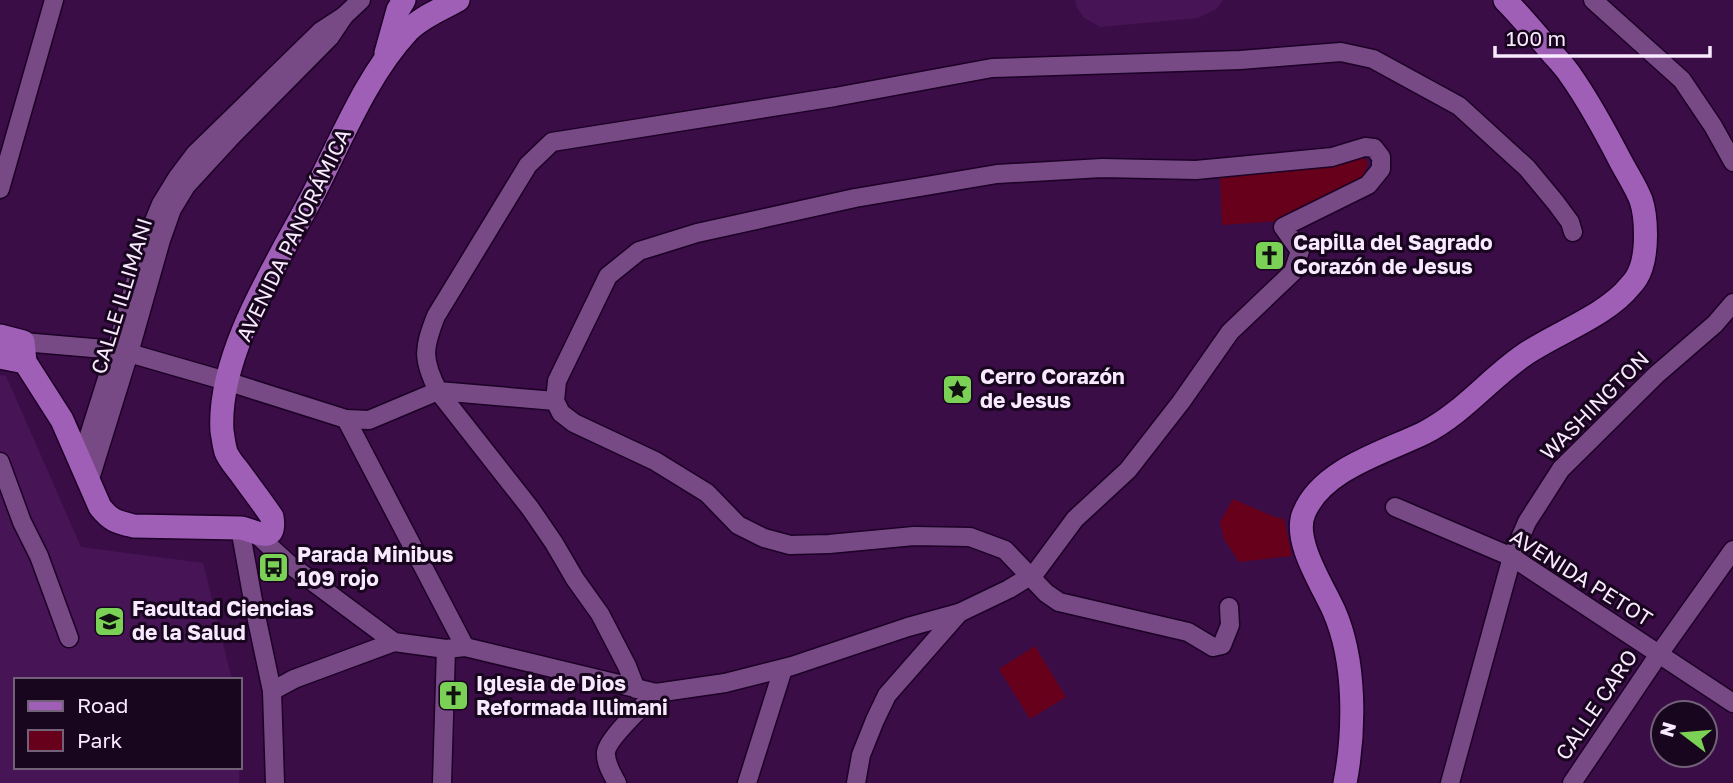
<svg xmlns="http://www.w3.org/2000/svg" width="1733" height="783" viewBox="0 0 1733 783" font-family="'Golos Text',sans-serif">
	<rect width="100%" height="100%" fill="#3a0d47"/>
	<!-- built -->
	<g fill="#471555">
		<polygon points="1075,0 1223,0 1216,9 1198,18 1100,27 1084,18 1076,6"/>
		<polygon points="0,375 6,376 81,547 203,563 232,680 16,680 16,767 239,767 239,783 0,783"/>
	</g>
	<!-- green -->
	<g fill="#67001a">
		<polygon points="1364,157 1368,164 1362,179 1280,221 1222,225 1220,174 1327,166"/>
		<polygon points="1233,499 1275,517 1284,519 1292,556 1239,562 1224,539 1220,522"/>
		<polygon points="1035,646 1066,697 1030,719 999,669"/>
	</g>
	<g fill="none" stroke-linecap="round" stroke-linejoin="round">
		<defs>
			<g id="minor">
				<polyline points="1593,0 1682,80 1713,126 1733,162"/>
				<polyline points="344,16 361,0"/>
				<polyline points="0,189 54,0"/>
				<polyline points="23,342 116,350 129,353 226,381 346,419 369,420 438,391 555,401"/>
				<polyline points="346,419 465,647"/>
				<polyline points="0,462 22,522 39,556 69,638"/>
				<polyline points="80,464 116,350 148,236 161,204 177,178 195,154 321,31 344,16 330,37 232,136 186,186 172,209 161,240 129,353 89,482"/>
				<polyline points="1395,507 1512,557 1733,703"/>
				<polyline points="240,528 254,606 272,691 275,783"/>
				<polyline points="256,534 289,564 394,642 446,649 465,647 656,693 725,683 792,666 908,627 959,613 1009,589 1035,573 1075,519 1128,470 1181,402 1230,332 1293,272 1300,251 1283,227 1368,185 1381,169 1381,157 1374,148 1365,147 1332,157 1196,170 1102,168 997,174 855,198 697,233 639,251 608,276 557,381 555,401 561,413 574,423 655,461 707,493 738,525 764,538 790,545 829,544 914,536 970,537 1005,550 1046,593 1059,602 1188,632 1213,647 1222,645 1230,625 1229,607"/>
				<path d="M636,689L627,666L600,614L575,579L554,543L530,508L438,391C422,359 423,349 436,316L528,165L552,142L835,97L992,68L1240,60L1341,52L1373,59L1459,106L1527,168L1556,203L1570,222L1573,232"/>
				<polyline points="272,691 294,679 394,642"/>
				<polyline points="442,783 446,649"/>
				<path d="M617,783C612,774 605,763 606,752C608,738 644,705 656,693"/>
				<polyline points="747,783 783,669"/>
				<polyline points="856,783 861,755 875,720 887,695 959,613"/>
				<polyline points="1450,783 1512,557 1527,522 1561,469 1656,375 1715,324 1733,303"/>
				<polyline points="1572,783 1659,654 1733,550"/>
			</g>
			<g id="major">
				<polyline points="386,53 398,10 404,0"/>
				<path d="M0,336L23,342L25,362L62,420L100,507C111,521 117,522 134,526L240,528C253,529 277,547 272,517C262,502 251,488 241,474C236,467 229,460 226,452C224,446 223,437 222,431C217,353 280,259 315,191C342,138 367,75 408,31C421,17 442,9 458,0"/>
				<polyline points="0,357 25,362"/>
				<path d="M1345,783C1355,731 1356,661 1334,611C1323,586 1292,540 1304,513C1322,469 1385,452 1424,433C1463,413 1489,379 1524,355C1556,333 1606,316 1630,286C1634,282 1639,274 1641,268C1647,251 1647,218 1641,200C1636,187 1628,175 1621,162C1606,133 1590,103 1571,76C1564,65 1555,57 1547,47C1533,31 1520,15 1505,0"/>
			</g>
		</defs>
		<!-- minor casing -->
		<use href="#minor" stroke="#1d0026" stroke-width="21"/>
		<!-- major casing -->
		<use href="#major" stroke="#1d0026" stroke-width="26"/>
		<!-- minor -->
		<use href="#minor" stroke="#774a86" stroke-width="18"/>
		<!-- major -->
		<use href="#major" stroke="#a05fb6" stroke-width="23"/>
	</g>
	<!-- icons -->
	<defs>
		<symbol id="church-square" viewBox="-11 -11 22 22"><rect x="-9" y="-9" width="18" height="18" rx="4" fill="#7bd156" stroke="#18061e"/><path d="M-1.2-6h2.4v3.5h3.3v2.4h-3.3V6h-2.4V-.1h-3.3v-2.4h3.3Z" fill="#111"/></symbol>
		<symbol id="sight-square" viewBox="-11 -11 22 22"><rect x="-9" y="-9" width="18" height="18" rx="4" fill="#7bd156" stroke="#18061e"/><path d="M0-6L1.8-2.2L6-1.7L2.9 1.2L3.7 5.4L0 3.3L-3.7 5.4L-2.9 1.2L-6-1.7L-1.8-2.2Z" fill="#111"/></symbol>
		<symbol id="bus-square" viewBox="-11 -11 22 22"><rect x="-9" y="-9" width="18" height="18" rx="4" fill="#7bd156" stroke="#18061e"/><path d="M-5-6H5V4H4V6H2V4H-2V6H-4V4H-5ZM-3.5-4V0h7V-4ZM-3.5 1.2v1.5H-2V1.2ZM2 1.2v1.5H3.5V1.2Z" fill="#111"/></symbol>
		<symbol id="university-square" viewBox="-11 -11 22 22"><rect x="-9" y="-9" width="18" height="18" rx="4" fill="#7bd156" stroke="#18061e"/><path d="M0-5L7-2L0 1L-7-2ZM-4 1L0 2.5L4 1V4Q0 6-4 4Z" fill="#111"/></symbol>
	</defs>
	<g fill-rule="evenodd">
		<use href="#church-square" x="1252" y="238" width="35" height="35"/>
		<use href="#sight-square" x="940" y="372" width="35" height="35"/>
		<use href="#bus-square" x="256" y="550" width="35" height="35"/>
		<use href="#university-square" x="92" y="604" width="35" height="35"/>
		<use href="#church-square" x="436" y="678" width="35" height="35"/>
	</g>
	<g text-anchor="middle" stroke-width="6" stroke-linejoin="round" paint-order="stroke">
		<!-- street labels -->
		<g font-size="21" fill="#f8e9fe" stroke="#18061e">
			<text transform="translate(294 235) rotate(-64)" y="7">AVENIDA PANORÁMICA</text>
			<text transform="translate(122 296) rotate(-73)" y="7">CALLE ILLIMANI</text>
			<text transform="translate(1595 406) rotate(-45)" y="7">WASHINGTON</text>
			<text transform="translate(1581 578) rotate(32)" y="7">AVENIDA PETOT</text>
			<text transform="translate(1597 705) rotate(-56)" y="7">CALLE CARO</text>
		</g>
		<!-- poi labels -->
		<g font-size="21" font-weight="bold" fill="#f8e9fe" stroke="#18061e" text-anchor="start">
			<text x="1293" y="250">Capilla del Sagrado<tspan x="1293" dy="24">Corazón de Jesus</tspan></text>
			<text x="980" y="384">Cerro Corazón<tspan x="980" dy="24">de Jesus</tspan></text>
			<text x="297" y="562">Parada Minibus<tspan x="297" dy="24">109 rojo</tspan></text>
			<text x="132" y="616">Facultad Ciencias<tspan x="132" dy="24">de la Salud</tspan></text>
			<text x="476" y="691">Iglesia de Dios<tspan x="476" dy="24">Reformada Illimani</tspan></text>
		</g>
	</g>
	<!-- legend -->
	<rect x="14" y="678" width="228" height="91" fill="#18061e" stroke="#726178" stroke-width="2"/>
	<rect x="28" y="701" width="35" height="10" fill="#a05fb6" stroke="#726178" stroke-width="2"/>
	<text x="77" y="713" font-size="21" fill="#f8e9fe">Road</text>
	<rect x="28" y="730" width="35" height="21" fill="#67001a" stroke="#726178" stroke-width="2"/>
	<text x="77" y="748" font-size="21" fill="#f8e9fe">Park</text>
	<!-- north arrow -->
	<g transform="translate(1684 734) rotate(286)"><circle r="33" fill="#18061e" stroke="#726178" stroke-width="2"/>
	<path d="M0-5L12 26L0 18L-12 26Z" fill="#7bd156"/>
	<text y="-10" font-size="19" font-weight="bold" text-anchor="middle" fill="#f8e9fe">N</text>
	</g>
	<!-- scale -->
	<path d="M1495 46v10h215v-10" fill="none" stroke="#f8e9fe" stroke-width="3.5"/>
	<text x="1506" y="46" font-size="21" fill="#f8e9fe" stroke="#18061e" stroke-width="5" paint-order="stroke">100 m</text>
</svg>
